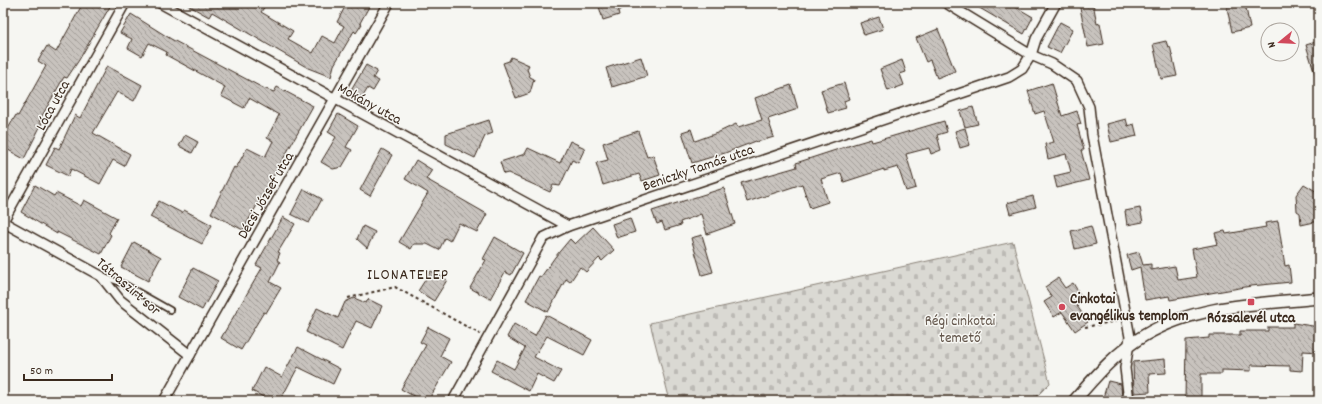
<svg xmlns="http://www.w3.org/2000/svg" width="1322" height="404" viewBox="0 0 1322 404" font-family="Dekko,sans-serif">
	<defs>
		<pattern id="cemetery-stones" width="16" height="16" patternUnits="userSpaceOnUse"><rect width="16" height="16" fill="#dad9d3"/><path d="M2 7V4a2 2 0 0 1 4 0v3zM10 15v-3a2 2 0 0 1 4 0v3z" fill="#bcbab5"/></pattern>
		<pattern id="building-back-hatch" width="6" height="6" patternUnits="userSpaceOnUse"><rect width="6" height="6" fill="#c8c3be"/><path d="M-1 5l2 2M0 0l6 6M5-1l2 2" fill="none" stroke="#a49f9a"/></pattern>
	</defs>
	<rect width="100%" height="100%" fill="#f6f6f2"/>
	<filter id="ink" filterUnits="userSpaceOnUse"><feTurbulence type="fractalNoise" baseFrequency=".025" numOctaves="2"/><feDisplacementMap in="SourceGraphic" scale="8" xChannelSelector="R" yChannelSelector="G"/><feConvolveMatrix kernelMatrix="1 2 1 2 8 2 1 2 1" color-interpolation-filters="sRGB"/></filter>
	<g filter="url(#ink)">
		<!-- cemetery -->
		<polygon fill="url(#cemetery-stones)" stroke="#8a8278" points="1013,242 1050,383 1032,401 670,401 650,323"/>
		<!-- building -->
		<g fill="url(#building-back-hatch)" stroke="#3b2a1e">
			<polygon points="83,3 112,3 79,60 67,78 64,77 39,121 42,123 24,159 3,147 3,130 6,132 16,115 18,116 46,66 38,61 47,46 56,52"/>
			<polygon points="184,3 267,3 261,12 293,31 288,39 313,53 322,36 335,43 344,26 337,22 347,3 371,3 360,23 362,24 356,33 354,31 334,65 331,77 308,68 212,12 209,17"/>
			<polygon points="598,3 629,3 618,11 619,15 603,20"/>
			<polygon points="971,3 1009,3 1033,17 1024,34"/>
			<polygon points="1079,3 1093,3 1097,24 1100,23 1104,44 1088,47"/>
			<polygon points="1226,3 1245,3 1250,28 1232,32"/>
			<polygon points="131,14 171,39 263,88 274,92 277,87 313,106 243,230 211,213 234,167 236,168 247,148 265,157 273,141 267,138 279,115 249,98 244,108 221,96 225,87 166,55 167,52 149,43 142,56 128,48 132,39 120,33"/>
			<polygon points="879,17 883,29 864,35 860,23"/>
			<polygon points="1060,22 1073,29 1060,53 1047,47"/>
			<polygon points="938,29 955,71 937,78 930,60 926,62 916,38"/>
			<polygon points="1166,41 1168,47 1170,46 1177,76 1161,79 1153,44"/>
			<polygon points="1319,41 1319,80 1317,80 1306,45"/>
			<polygon points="511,57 529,65 527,69 530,77 534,79 530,93 516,98 503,63 509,61"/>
			<polygon points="641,57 647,76 612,87 606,68"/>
			<polygon points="902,60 906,72 900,74 904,85 888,91 880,69"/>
			<polygon points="366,65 377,71 373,78 379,81 373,91 368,88 360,101 349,94"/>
			<polygon points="107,66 142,85 134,101 117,92 93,133 130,154 124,166 113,160 100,184 71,169 68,176 46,165 55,147 59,149 75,115 80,118"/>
			<polygon points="844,83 849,99 844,101 846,108 828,113 821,90"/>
			<polygon points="1052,83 1062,116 1077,111 1081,124 1077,125 1084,150 1081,150 1089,180 1057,188 1054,176 1071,172 1066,154 1048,159 1045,144 1054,142 1044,111 1035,114 1028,91"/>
			<polygon points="791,85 798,109 768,119 774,137 757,142 756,141 725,153 692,163 682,132 691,129 695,141 717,133 736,124 738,127 762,120 755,98"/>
			<polygon points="973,107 978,124 965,127 960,111"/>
			<polygon points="338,114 358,126 346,147 352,150 342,167 333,169 321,162 336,137 328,132"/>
			<polygon points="1126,119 1128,126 1134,124 1137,136 1111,142 1107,124"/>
			<polygon points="489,120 493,133 485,136 475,158 446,144 446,134"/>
			<polygon points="944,121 947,132 937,135 941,150 931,154 929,148 906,154 916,188 906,191 898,167 884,171 884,169 844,182 841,173 821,179 828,202 810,208 802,184 747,202 741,183 797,167 796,163 854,144 871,139 872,142 890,137"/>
			<polygon points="965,128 970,145 960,148 955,131"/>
			<polygon points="638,131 647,157 653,155 660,175 642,181 639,174 603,185 596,163 608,160 603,143"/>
			<polygon points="185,135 198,142 192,153 179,146"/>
			<polygon points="570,141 585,148 578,163 572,160 560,186 553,185 550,192 508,173 504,174 500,162 525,154 528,148 560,163"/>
			<polygon points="382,149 392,155 370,196 360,190"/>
			<polygon points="416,160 432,170 426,179 487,214 477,232 459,223 450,241 445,238 439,250 427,244 414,244 411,249 399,242 428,193 405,179"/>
			<polygon points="1304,184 1319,193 1319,221 1301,225 1300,213 1297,211 1296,195"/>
			<polygon points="35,185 54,196 56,193 81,206 84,200 117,218 109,233 111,235 101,254 57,232 57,234 21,212"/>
			<polygon points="724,188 735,224 707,234 701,214 680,222 681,225 665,230 662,222 657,224 652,211"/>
			<polygon points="304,189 322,199 309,223 291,214"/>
			<polygon points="1033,196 1036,207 1010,214 1007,203"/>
			<polygon points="159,201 182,213 184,210 212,225 202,244 150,217"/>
			<polygon points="1140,208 1143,222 1127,225 1125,211"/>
			<polygon points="283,217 295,224 278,252 280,253 277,260 280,262 270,282 281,288 266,313 264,312 262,315 241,350 221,338 262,268 256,265"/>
			<polygon points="630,218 635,232 617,238 612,224"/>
			<polygon points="1278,221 1285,266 1289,265 1291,282 1251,286 1170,300 1169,296 1145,300 1140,267 1131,270 1127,255 1139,252 1143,265 1151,264 1151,270 1175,266 1178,280 1197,277 1192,249 1218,244 1215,233 1225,231 1226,234 1266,227 1265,223"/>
			<polygon points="363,226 375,232 367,248 357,239"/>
			<polygon points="1091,226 1096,244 1075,249 1071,231"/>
			<polygon points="593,227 614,250 602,261 599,258 586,272 580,267 570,282 566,279 548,312 526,300 539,276 541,277 555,257 570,239 575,244"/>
			<polygon points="702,235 713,272 702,275 691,238"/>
			<polygon points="495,237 523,253 511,275 505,272 490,299 470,288 486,260 483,259"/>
			<polygon points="134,242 161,257 148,281 121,267"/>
			<polygon points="193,268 218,281 202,310 178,297"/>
			<polygon points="431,271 447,280 434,301 418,291"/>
			<polygon points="1058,278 1065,288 1073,283 1082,298 1075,303 1088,322 1075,331 1062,312 1054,317 1044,302 1052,297 1045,287"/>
			<polygon points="354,298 366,303 368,299 382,306 372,328 356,321 342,350 306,332 317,308 338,318 345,302"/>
			<polygon points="546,315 592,340 584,355 547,336 534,357 561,371 554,383 537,374 529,391 491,371 497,360 514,369 525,348 507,337 514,324 535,336"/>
			<polygon points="1293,323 1319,327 1319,352 1303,351 1302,371 1290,370 1290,366 1251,365 1251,371 1222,370 1222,374 1201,374 1201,401 1185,401 1186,340 1209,338 1209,335 1240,335 1240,331 1268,331 1268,327 1293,327"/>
			<polygon points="428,327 449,338 440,356 451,362 428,401 422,401 401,389 426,345 420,342"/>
			<polygon points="298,347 340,369 333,384 298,367 280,401 271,401 252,391 264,367 282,377"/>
			<polygon points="1165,359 1166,373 1149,374 1150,392 1134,393 1133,362"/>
			<polygon points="1108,381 1121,384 1122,401 1102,401"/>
		</g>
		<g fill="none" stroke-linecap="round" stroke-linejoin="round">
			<defs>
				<polyline id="service" points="104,277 124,284 170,310"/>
				<g id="minor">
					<polyline points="160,3 568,226"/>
					<polyline points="946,3 1031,55 1052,64 1077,81 1089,107 1092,135 1130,337 1125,368 1129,401"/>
					<polyline points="3,221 125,3"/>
					<polyline points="3,222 101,276 120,300 190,355"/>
					<polyline points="164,401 389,3"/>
					<polyline points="453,401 543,238 568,226 1009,77 1022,69 1031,55 1036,39 1056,3"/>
				</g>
				<path id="tertiary" d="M1074,401C1095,377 1117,351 1145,335C1197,304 1261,304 1319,298"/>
			</defs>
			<!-- service casing -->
			<use href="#service" stroke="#3b2a1e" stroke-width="8"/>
			<!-- minor casing -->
			<use href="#minor" stroke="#3b2a1e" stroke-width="12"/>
			<!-- tertiary casing -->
			<use href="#tertiary" stroke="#3b2a1e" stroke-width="14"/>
			<!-- path -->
			<g stroke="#3b2a1e" stroke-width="2" stroke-dasharray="3 3" stroke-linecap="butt">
				<polyline points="348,298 395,287 480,334"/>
				<polyline points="1085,327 1117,321"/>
			</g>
			<!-- service -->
			<use href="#service" stroke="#f6f6f2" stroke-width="4.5"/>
			<!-- minor -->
			<use href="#minor" stroke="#f6f6f2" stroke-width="9"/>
			<!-- tertiary -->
			<use href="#tertiary" stroke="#f6f6f2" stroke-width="11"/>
		</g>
	</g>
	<!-- markers -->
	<g fill="#d1495b" stroke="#f6f6f2" stroke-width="1.5">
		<rect x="1247" y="298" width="8" height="8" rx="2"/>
		<circle cx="1062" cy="307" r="4"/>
	</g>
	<g text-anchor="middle" stroke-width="3" stroke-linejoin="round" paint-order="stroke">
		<!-- street labels -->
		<g font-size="15" fill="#3b2a1e" stroke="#f6f6f2">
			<text transform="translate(370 103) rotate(29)" y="5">Mokány utca</text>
			<text transform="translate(52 105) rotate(-61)" y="5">Lóca utca</text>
			<text transform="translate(698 167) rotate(-19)" y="5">Beniczky Tamás utca</text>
			<text transform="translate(265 195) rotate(-60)" y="5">Décsi József utca</text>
			<text transform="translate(129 286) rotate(41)" y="5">Tátraszirt sor</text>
		</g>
		<!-- poi labels -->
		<g font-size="15" font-weight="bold" fill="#3b2a1e" stroke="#f6f6f2" text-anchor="start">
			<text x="1070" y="303">Cinkotai<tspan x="1070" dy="17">evangélikus templom</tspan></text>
			<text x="1251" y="322" text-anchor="middle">Rózsalevél utca</text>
		</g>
		<!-- park labels -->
		<g font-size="15" fill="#63564b" stroke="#f6f6f2">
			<text x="960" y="325">Régi cinkotai<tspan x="960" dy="17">temető</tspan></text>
		</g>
		<!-- neighbourhood labels -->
		<g font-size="16" letter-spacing="1" fill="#3b2a1e" stroke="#f6f6f2">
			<text x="408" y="279">ILONATELEP</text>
		</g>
	</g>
	<!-- margin -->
	<rect width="1322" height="404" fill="none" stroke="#f6f6f2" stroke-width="16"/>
	<rect x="8" y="8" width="1306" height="388" fill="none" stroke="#3b2a1e" stroke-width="1.5" filter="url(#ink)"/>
	<!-- north arrow -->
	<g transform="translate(1280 42) rotate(252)"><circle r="19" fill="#f6f6f2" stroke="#aba49d"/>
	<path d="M0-3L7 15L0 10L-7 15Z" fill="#d1495b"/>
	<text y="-6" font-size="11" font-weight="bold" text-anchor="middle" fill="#3b2a1e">N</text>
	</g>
	<!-- scale -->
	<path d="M24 374v6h88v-6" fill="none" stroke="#3b2a1e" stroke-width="2"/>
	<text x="30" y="374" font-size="12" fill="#3b2a1e" stroke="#f6f6f2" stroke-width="3" paint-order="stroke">50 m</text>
</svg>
